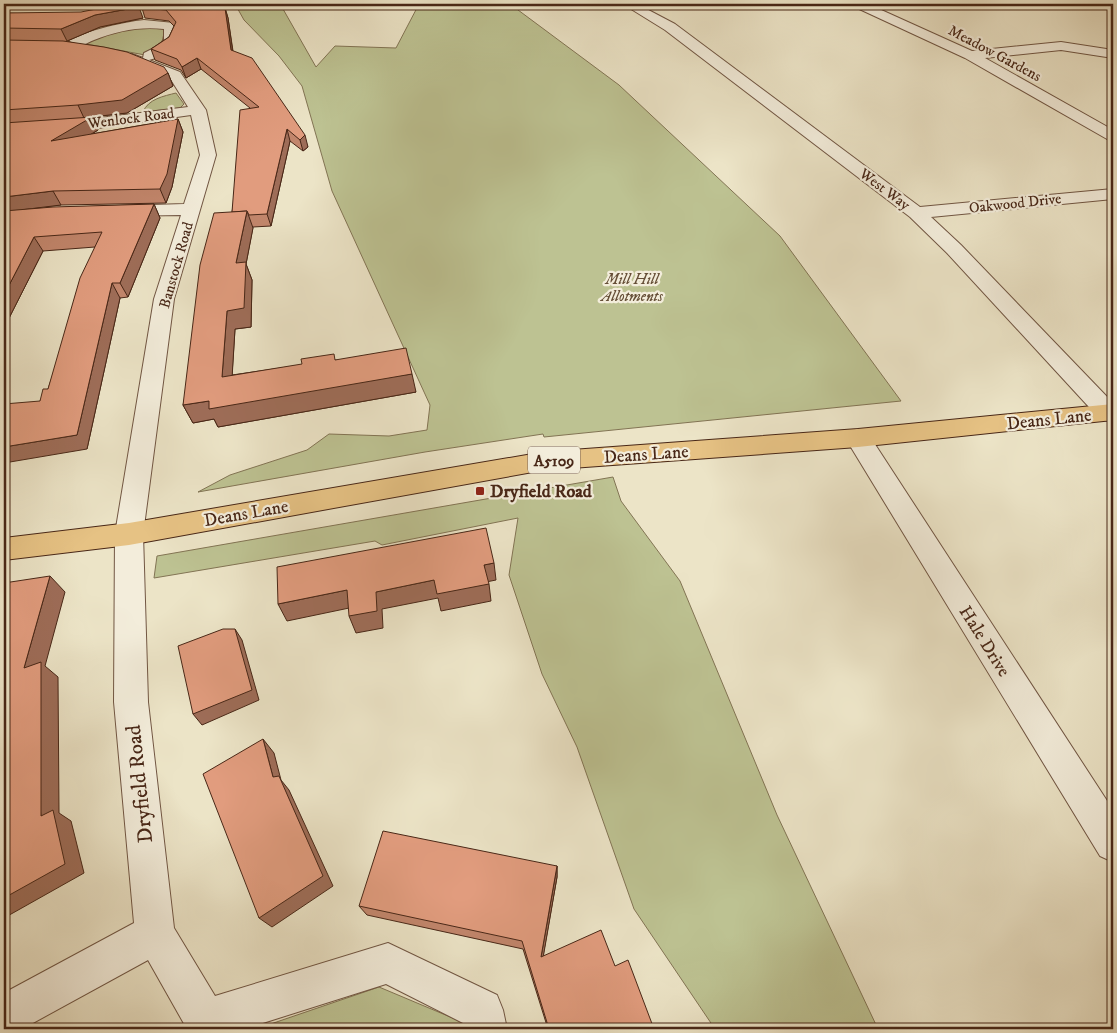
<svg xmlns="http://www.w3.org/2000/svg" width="1117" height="1033" viewBox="0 0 1117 1033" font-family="'IM FELL DW Pica',serif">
	<rect width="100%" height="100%" fill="#ece4c7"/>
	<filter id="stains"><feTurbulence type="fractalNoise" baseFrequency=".004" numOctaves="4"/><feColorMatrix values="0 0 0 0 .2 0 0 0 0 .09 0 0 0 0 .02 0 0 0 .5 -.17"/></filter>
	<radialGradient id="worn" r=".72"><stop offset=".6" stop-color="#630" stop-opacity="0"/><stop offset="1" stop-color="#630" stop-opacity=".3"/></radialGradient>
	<!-- green -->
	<g fill="#bdc292" stroke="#827454">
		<polygon points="235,4 283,4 283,9 316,67 335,46 396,48 419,4 510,4 619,85 780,236 901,401 544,437 543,434 425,452 198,492 230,475 307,450 329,434 389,436 427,430 430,405 332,191 302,86 279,56 244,20"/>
		<polygon points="140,26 165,29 161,46 145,55 81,43 89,38"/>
		<path d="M176,93L184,104L180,108L143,112C148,99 164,96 176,93Z"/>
		<polygon points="613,477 621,501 680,581 777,815 878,1029 715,1029 634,909 577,747 542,674 509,575 518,518 382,545 375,541 154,578 157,556"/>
		<polygon points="379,987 467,1024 468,1029 256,1029"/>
	</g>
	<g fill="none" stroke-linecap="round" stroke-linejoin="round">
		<defs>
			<g id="street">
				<polygon points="623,4 637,4 675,24 920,207 1113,189 1113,199 931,217 961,245 1113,403 1113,420 1109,421 1100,419 947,253 910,217 665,30"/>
				<polygon points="853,4 868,4 972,51 1061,42 1113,50 1113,58 1061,50 985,58 1113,130 1113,141 1107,139 965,58 855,7"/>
				<path d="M144,20L174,23C185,41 167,56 149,60L180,72L206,110L216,155L174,299L143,534L148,702L174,928L215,996L388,943L497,995L503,1010L507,1029H465L463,1023L386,984L244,1029H187L148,960L22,1029H4V993L134,923L114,702L115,534L154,299L181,215L120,216L114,215L111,211L114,207L120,206L184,204L200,155L191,115L84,130L4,135V125L84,120L188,107L170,78L127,61L125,58L132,54L143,58L144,53L158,46L164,40V29C141,26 116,31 94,40C86,43 78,49 69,51L62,47C74,32 125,22 144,20Z"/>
				<polygon points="858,429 867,432 1113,810 1113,862 1100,856 849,444 845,438 849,432"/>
			</g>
			<polygon id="primary" points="1113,404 1113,420 858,447 544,470 129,545 4,560 4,538 129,523 544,452 858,429"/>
		</defs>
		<!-- street casing -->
		<use href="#street" stroke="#715643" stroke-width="2"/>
		<!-- primary casing -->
		<use href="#primary" stroke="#482717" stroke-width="2"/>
		<!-- street -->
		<use href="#street" fill="#f3eddb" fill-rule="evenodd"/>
		<!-- primary -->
		<use href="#primary" fill="#e6c284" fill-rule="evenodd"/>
	</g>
	<!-- wall -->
	<g fill="#c2866c" stroke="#482717">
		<polygon points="142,8 225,8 228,18 233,51 308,147 303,151 290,141 271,226 253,227 246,264 252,280 251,327 235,329 232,375 336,360 416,392 218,427 214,419 193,423 183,405 232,212 250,108 201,69 186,78 181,70 155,60 151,49 169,37 174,26 169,21 145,18"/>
		<polygon points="4,13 143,18 100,27 67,41 168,73 173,86 127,113 92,117 98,130 92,134 178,119 183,132 172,187 166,203 61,205 24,209 154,204 160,218 128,297 120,298 87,449 40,401 48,389 95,247 43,251 4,328"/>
		<polygon points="557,866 557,877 543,956 615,966 654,1029 548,1029 523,949 367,915 359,906"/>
	</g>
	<!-- shaded-wall -->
	<g fill="#9e6d58" stroke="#482717">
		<polygon points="139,7 143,18 100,27 67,41 61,29 95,15"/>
		<polygon points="225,8 228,18 234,61 231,50"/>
		<polygon points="197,58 201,69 186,78 182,67"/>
		<polygon points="168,73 173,86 127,113 92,117 98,130 58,154 51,141 84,118 78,105"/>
		<polygon points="178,119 183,132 172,187 166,203 160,189"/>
		<polygon points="287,129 290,141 271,226 267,214"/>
		<polygon points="305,135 308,147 303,151 300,140"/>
		<polygon points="53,191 61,205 4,212 4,197"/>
		<polygon points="154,204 160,218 128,297 120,283"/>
		<polygon points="247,211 253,228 246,264 252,280 251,327 235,329 231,395 222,377 227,311 236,263"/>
		<polygon points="34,237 43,251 4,328 4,295"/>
		<polygon points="112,283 120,298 87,449 4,463 4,447 77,435"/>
		<polygon points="412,374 416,392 218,427 214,419 193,423 183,405 209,401"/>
		<polygon points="494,563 496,580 486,582 484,565"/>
		<polygon points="50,576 65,592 45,666 58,677 59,813 71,821 84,873 4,918 4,898 41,816 24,668"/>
		<polygon points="434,580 489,584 491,601 441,611 438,598 382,609 383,628 356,633 349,616 376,592"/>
		<polygon points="347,590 354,607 287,621 278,604"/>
		<polygon points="235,629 242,640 259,700 202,725 193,714"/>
		<polygon points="263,739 274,753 281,780 289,790 333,886 272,927 259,918 273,777"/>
		<polygon points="557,866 557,877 542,964 541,957"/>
	</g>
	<!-- building -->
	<g fill="#e19c7e" stroke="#482717">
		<polygon points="122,4 135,4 139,7 95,15 61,29 4,28 4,13 81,12"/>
		<polygon points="150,4 193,4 225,8 231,50 252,58 305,135 300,140 287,129 267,214 249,215 247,211 232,212 240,110 259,107 197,58 182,67 177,59 151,49 169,37 176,22 166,10 142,8"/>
		<polygon points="4,40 63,41 104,47 127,52 164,67 168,73 122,100 78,105 4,110"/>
		<polygon points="92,117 51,141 178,119 167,174 160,189 53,191 4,197 4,123"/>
		<polygon points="154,204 120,283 112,283 77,435 4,447 4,404 40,401 43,389 48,389 80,278 102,232 34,237 4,295 4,211 53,207"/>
		<polygon points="247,211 236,263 246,262 244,308 227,311 222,377 302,364 301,359 334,354 335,360 406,348 412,374 209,409 209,401 183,405 200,265 214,213"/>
		<polygon points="486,528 494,563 484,565 489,584 437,594 434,580 376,592 377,611 349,616 347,590 278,604 277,567"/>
		<polygon points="50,576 24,668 41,662 41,816 53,810 65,864 4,898 4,583"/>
		<polygon points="223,629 235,629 252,690 193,714 178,646"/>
		<polygon points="263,739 273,777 279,776 323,876 259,918 203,774"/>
		<polygon points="383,831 557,866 541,957 601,930 615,966 628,960 654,1029 549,1029 522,941 359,906"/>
	</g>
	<!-- markers -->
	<rect fill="#8f2418" stroke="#f3eddb" stroke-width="2" x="475" y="486" width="10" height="10" rx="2.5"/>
	<g text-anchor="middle" stroke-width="4.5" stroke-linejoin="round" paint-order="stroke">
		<!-- far-street labels -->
		<g font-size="15" fill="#482717" stroke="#f3eddb">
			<text transform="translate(995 53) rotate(28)" y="5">Meadow Gardens</text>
			<text transform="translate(131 118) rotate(-7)" y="5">Wenlock Road</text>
			<text transform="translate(885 189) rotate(37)" y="5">West Way</text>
			<text transform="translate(1015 203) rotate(-6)" y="5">Oakwood Drive</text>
			<text transform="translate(176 265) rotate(-74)" y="5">Banstock Road</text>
		</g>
		<!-- far-park labels -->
		<g font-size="15" font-style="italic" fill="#654e36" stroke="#f3eddb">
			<text x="632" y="284">Mill Hill<tspan x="632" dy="17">Allotments</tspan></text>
		</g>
		<!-- shield labels -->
		<rect fill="#f3eddb" stroke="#7b6252" stroke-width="1" x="528" y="446.5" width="52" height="27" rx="4"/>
		<g font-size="16" font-weight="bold" fill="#482717">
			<text x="554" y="466">A5109</text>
		</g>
		<!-- street labels -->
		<g font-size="18" fill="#482717" stroke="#f3eddb">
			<text transform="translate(1049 419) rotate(-6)" y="6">Deans Lane</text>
			<text transform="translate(646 454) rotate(-4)" y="6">Deans Lane</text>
			<text transform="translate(246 513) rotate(-10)" y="6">Deans Lane</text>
			<text transform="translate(985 641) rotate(58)" y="6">Hale Drive</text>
		</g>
		<!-- poi labels -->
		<g font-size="18" font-weight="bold" fill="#482717" stroke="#f3eddb" text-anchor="start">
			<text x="490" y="497">Dryfield Road</text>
		</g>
		<!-- near-street labels -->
		<g font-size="21" fill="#482717" stroke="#f3eddb">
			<text transform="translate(139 784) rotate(-96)" y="7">Dryfield Road</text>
		</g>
	</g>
	<!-- margin -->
	<rect width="1117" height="1033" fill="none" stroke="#ece4c7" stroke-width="20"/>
	<rect x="5" y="5" width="1107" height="1023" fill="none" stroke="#482717" stroke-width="2.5"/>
	<rect x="10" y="10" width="1097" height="1013" fill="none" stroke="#482717"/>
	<rect width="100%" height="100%" filter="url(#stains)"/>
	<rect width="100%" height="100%" fill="url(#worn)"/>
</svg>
